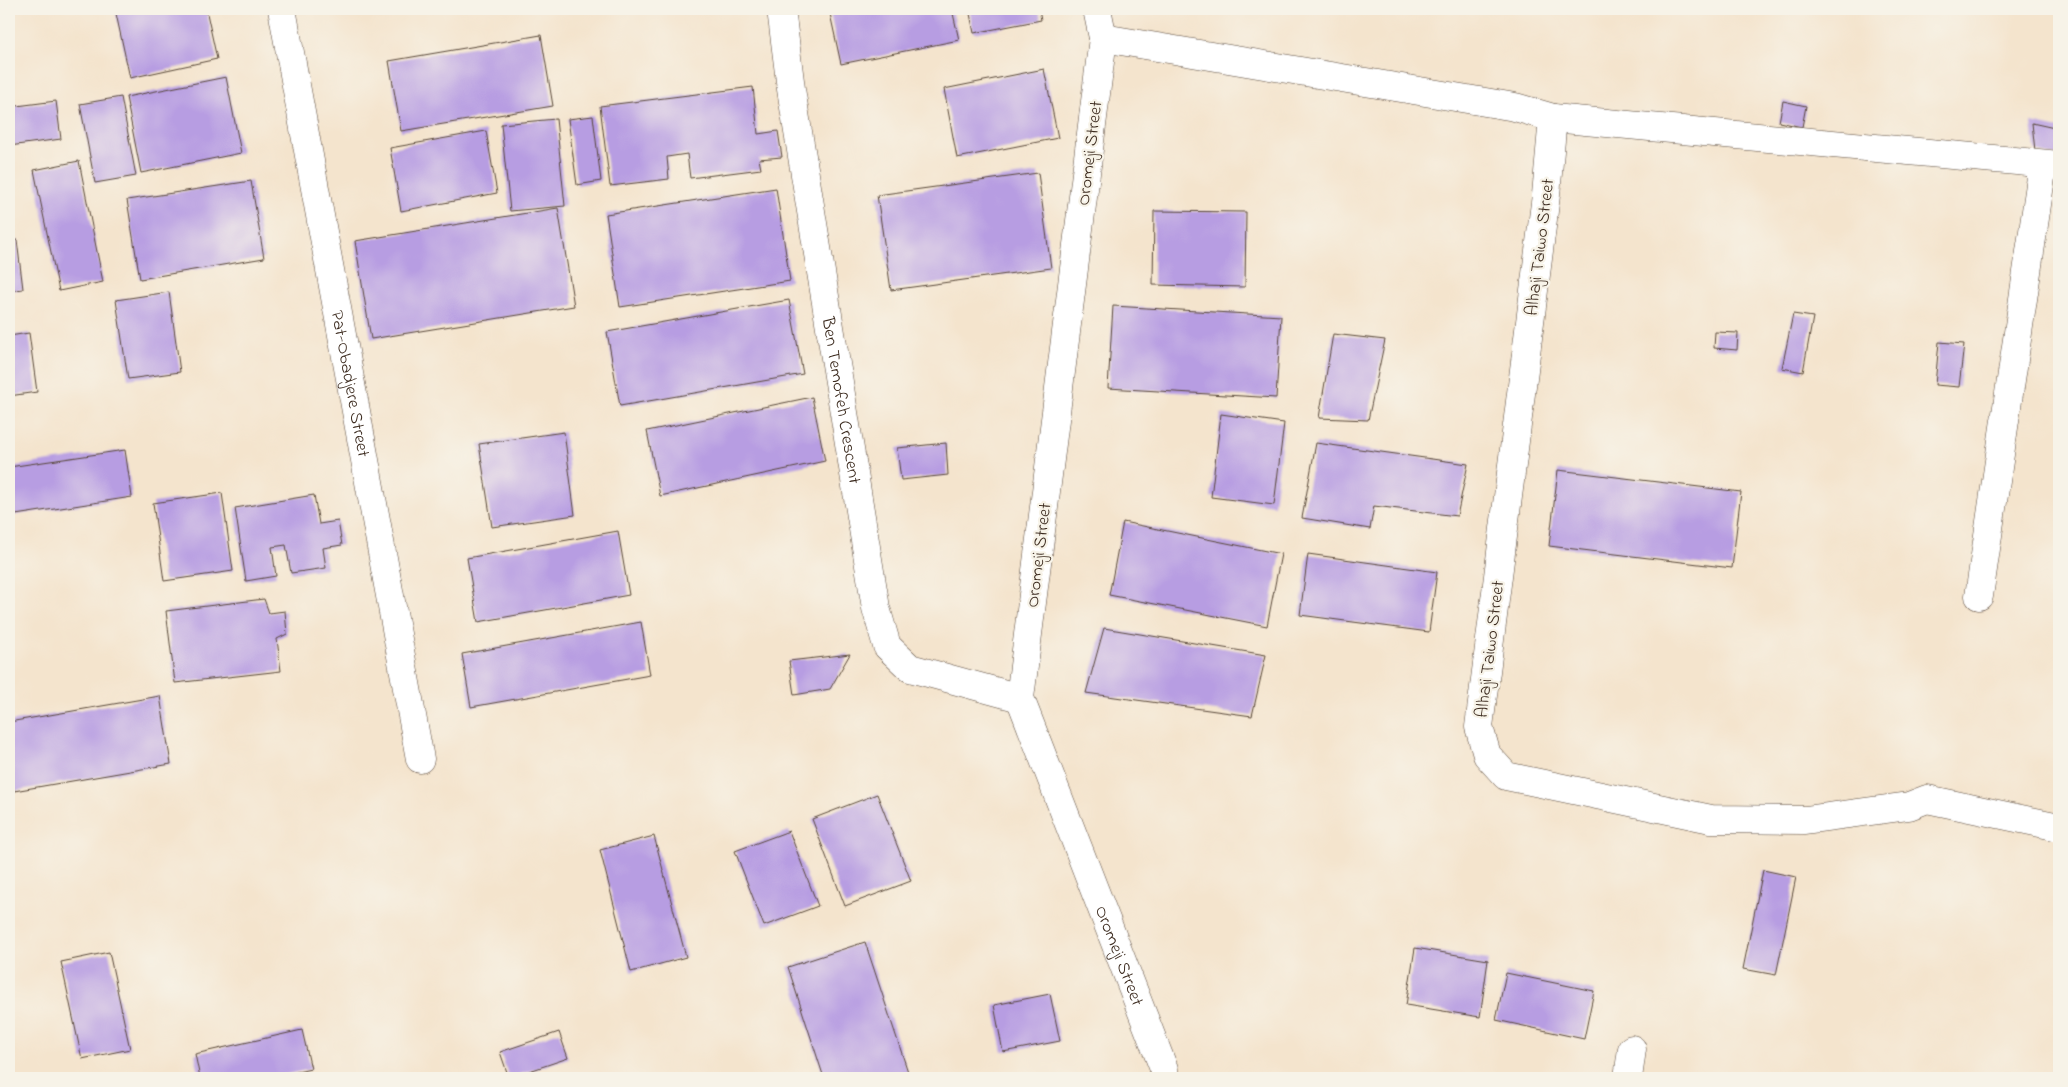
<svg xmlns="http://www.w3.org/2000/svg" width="2068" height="1087" viewBox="0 0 2068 1087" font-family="'Indie Flower',sans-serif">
	<rect width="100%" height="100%" fill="#f7f3e8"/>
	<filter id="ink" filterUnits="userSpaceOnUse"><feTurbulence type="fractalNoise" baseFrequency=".02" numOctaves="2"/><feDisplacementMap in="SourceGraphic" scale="10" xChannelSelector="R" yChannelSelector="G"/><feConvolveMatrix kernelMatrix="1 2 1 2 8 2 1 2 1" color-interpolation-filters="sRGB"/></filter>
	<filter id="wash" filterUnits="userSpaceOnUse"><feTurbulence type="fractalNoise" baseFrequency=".0096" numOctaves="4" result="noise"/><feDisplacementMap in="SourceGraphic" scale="20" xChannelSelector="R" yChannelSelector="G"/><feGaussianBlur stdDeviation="1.12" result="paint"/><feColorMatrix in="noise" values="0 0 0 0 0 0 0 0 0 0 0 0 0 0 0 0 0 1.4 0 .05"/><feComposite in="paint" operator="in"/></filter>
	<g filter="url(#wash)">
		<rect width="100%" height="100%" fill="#f4e4cd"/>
		<g id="blocks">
			<!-- building -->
			<g fill="#b79de2">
				<polygon points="115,9 206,9 217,59 130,78"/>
				<polygon points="829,9 952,9 959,40 841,64"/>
				<polygon points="969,9 1039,9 1041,20 974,33"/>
				<polygon points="541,35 553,106 401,131 389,61"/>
				<polygon points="1044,69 1058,138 957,158 944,89"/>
				<polygon points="226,77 241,153 141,173 126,97"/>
				<polygon points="753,87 758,134 778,131 782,157 759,159 761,169 690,178 687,154 667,157 669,179 610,186 600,106"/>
				<polygon points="121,97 136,176 95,183 80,104"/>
				<polygon points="56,101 61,139 9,146 9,107"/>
				<polygon points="1783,101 1806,106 1802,127 1779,122"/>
				<polygon points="593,116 601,181 577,185 568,119"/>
				<polygon points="556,119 565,206 510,211 501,124"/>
				<polygon points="2032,123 2059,129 2059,156 2035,151"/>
				<polygon points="486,131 497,193 401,211 390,148"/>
				<polygon points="79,161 103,282 59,291 34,170"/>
				<polygon points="1038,173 1051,268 891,290 877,195"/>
				<polygon points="251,181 264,258 140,279 127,200"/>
				<polygon points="776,188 790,281 620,307 606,214"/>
				<polygon points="558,208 574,306 371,339 355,241"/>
				<polygon points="1154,211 1246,212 1245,287 1153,285"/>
				<polygon points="17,240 23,289 9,291 9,241"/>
				<polygon points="169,292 180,372 128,379 116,300"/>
				<polygon points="789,300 803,374 620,406 607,332"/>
				<polygon points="1113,306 1281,316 1276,398 1108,388"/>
				<polygon points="1793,314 1813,317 1803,372 1782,368"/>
				<polygon points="1715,332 1738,333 1737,350 1714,348"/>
				<polygon points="29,333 37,392 9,396 9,336"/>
				<polygon points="1333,334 1385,340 1368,420 1319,418"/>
				<polygon points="1939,342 1964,344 1959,387 1935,385"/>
				<polygon points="812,397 825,461 660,496 647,431"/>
				<polygon points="1221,414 1284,423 1274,505 1211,497"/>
				<polygon points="564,432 575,515 492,527 479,444"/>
				<polygon points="946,443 948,475 901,480 897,448"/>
				<polygon points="1316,443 1468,464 1457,516 1374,506 1370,529 1302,518"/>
				<polygon points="125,450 132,497 9,516 9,467"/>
				<polygon points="1558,470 1741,492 1732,568 1549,546"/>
				<polygon points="222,493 233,571 164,581 153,503"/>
				<polygon points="314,495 319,524 338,521 342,545 323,548 326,568 291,573 286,545 272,547 276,576 246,581 235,508"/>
				<polygon points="1123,522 1281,554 1267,626 1109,595"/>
				<polygon points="618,531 629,595 478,622 467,558"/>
				<polygon points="1308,554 1437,572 1429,632 1300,615"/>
				<polygon points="264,599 269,613 285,611 287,634 277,639 281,671 175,683 166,611"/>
				<polygon points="641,622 650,675 471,707 462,654"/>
				<polygon points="1104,628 1266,655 1252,716 1086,693"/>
				<polygon points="850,654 830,689 794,695 789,661"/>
				<polygon points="160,696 171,764 14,791 9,760 9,722"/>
				<polygon points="877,794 911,881 845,906 812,819"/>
				<polygon points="789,831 818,906 764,926 735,851"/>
				<polygon points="654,836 686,957 631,972 600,850"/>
				<polygon points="1763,870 1796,877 1776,975 1743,969"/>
				<polygon points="865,942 910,1078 824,1078 788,967"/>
				<polygon points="1415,948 1488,960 1480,1017 1406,1005"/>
				<polygon points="109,952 130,1049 82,1059 61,962"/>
				<polygon points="1506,973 1594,991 1584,1039 1496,1020"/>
				<polygon points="1050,994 1060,1041 1003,1052 994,1005"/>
				<polygon points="302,1030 311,1069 270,1078 200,1078 195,1054"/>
				<polygon points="559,1032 568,1058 509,1078 500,1052"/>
			</g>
		</g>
	</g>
	<g filter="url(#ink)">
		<use href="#blocks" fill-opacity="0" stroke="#574638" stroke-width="1"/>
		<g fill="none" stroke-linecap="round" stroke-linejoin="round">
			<defs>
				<g id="minor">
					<path id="s1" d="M282,9L420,759"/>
					<path id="s2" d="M781,9L791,89L876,608L887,646L910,668L1020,698"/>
					<path id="s3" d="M1097,9L1103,38L1020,698L1164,1069V1078"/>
					<polyline points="1103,38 1515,107 1553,118 2059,165"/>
					<polyline points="1553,118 1546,195 1479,727 1487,755 1506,776 1711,819 1805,820 1909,806 1927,799 2059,827"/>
					<polyline points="1979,596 2043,164"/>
					<polyline points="1628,1078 1632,1049"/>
				</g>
			</defs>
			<!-- minor casing -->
			<use href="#minor" stroke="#574638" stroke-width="29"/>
			<!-- minor -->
			<use href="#minor" stroke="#fff" stroke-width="28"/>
		</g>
	</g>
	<g text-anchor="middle" stroke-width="4.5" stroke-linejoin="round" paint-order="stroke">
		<!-- street labels -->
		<g font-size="18" fill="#3b2a1e" stroke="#f7f3e8">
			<text transform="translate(1089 153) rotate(-83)" y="6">Oromeji Street</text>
			<text transform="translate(1539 247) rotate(-83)" y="6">Alhaji Taiwo Street</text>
			<text dy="6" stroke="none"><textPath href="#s1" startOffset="381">Pat-Obadjere Street</textPath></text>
			<text dy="6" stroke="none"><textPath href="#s2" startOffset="396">Ben Temofeh Crescent</textPath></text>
			<text transform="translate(1038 555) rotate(-83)" y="6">Oromeji Street</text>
			<text transform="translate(1489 649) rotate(-83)" y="6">Alhaji Taiwo Street</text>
			<text dy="6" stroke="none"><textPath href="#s3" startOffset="971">Oromeji Street</textPath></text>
		</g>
	</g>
	<!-- margin -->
	<rect width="2068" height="1087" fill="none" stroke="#f7f3e8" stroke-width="30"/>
</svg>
